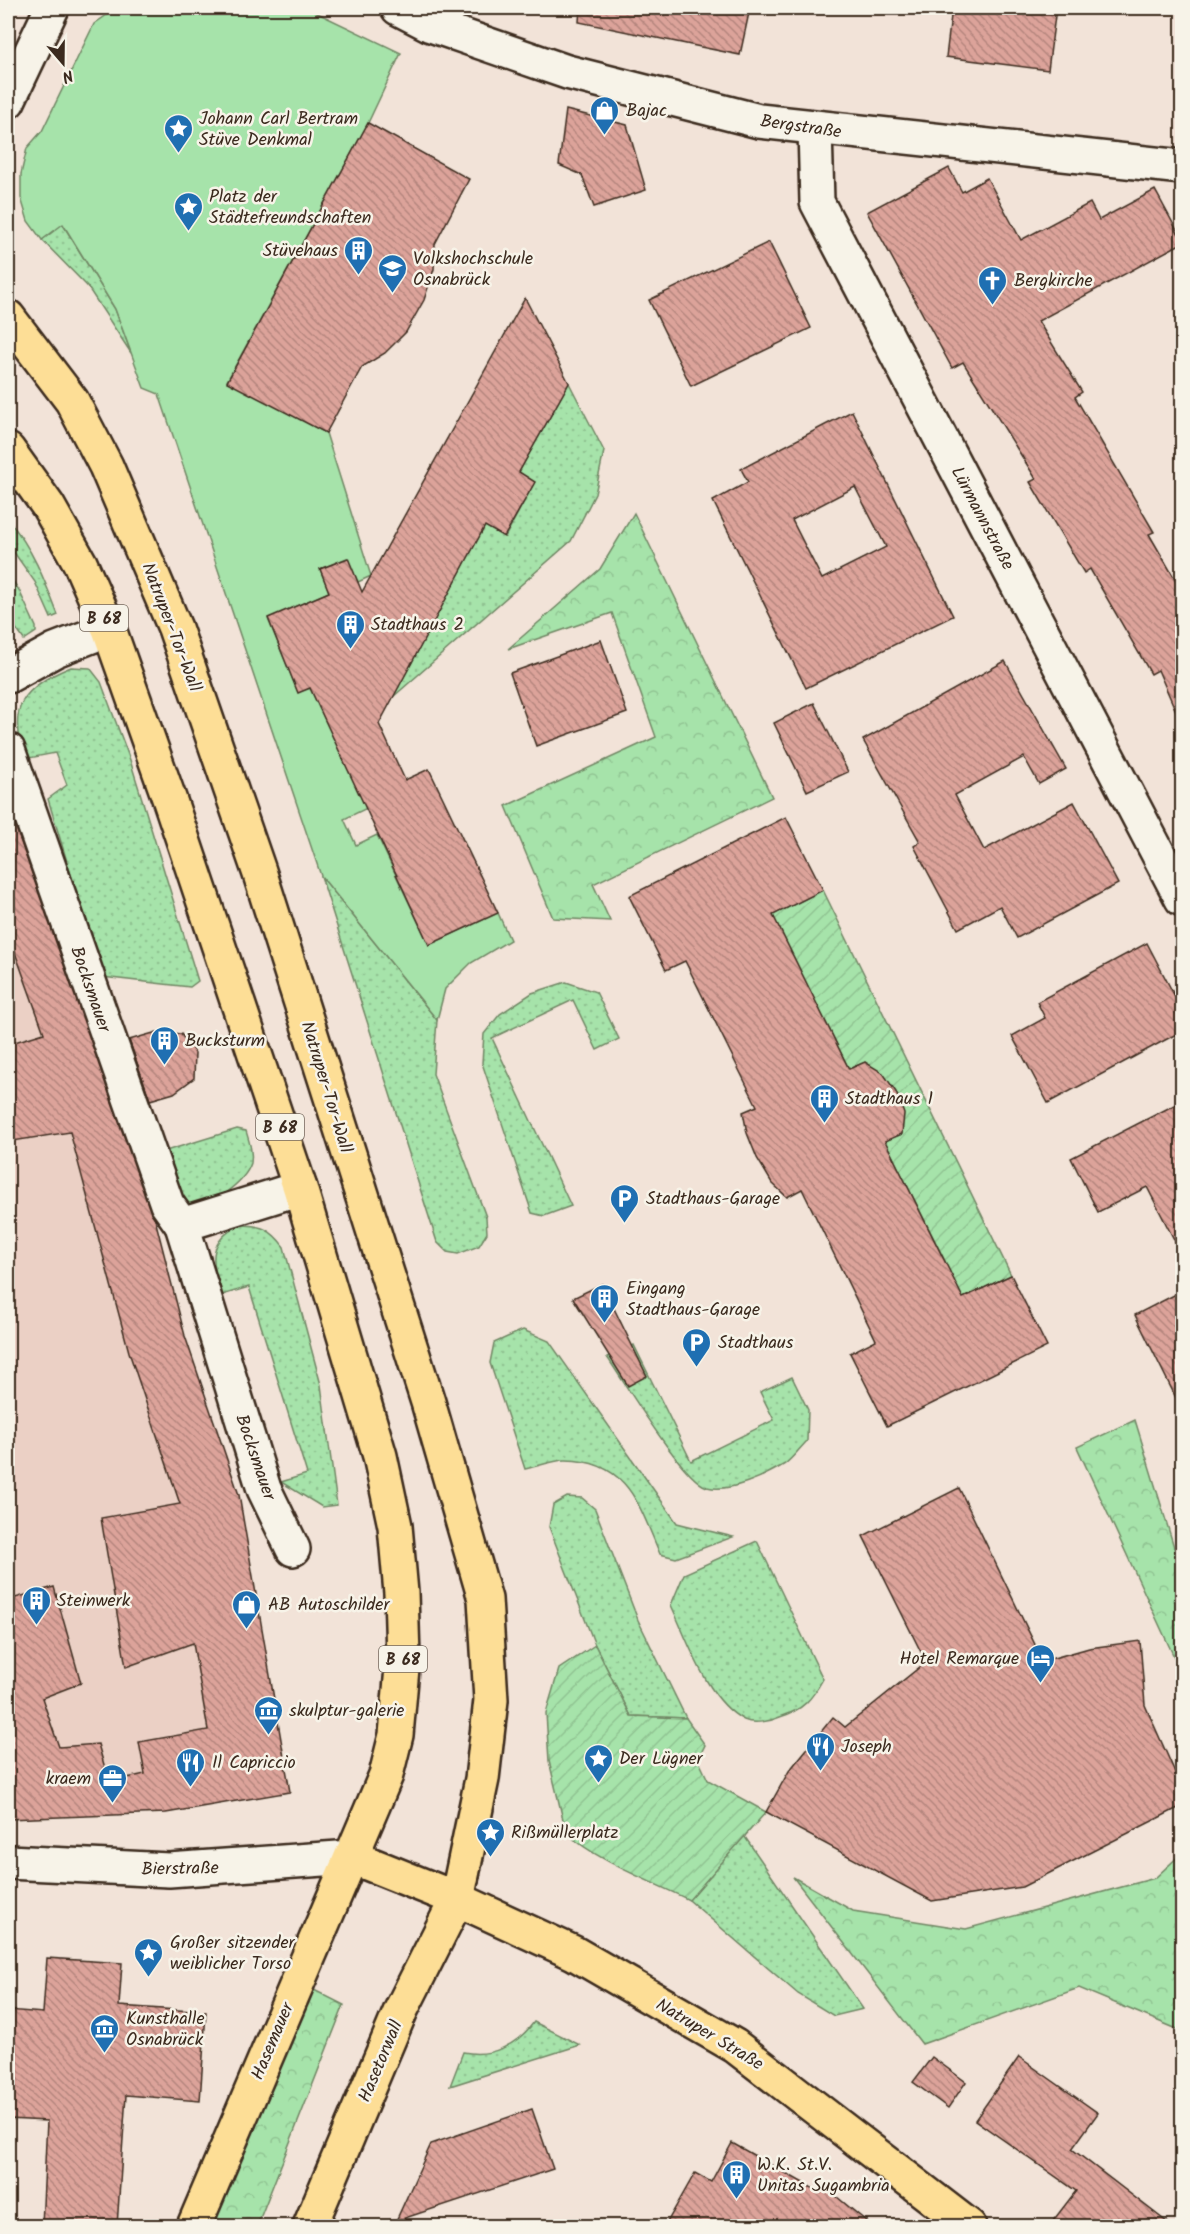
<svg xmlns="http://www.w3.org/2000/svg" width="1190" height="2234" viewBox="0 0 1190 2234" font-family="Kalam,sans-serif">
	<defs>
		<pattern id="grass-dots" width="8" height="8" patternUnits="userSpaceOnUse" patternTransform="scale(1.5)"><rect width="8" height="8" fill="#a6e3aa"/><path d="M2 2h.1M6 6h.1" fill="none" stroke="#90c392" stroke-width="1.8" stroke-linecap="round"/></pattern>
		<pattern id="forest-crowns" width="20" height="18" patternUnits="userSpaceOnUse" patternTransform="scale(1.5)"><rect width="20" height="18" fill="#a6e3aa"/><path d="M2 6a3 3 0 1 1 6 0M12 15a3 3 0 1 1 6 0" fill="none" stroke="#90c392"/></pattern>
		<pattern id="garden-furrows" width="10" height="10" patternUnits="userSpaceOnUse" patternTransform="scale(1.5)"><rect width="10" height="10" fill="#a6e3aa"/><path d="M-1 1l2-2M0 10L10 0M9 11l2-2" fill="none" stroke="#90c392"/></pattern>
		<pattern id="building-back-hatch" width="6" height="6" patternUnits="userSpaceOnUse" patternTransform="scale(1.5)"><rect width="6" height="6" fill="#dca39a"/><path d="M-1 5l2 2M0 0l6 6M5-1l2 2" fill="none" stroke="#b4857d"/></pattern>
	</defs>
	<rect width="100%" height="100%" fill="#f2e3d8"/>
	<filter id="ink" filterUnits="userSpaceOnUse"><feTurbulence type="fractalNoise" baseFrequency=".0167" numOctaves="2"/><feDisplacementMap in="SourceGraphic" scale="12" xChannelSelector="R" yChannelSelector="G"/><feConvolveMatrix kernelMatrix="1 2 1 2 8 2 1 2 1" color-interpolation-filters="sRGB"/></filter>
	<g filter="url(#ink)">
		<!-- built -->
		<polygon fill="#ebd0c5" points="8,798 143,1175 185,1336 239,1494 290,1792 167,1813 8,1819"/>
		<!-- grass -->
		<g fill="url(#grass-dots)" stroke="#708664" stroke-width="1.5">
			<polygon points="62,223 115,309 131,353 87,286 42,240"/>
			<polygon points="569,383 604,451 595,494 571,541 393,697 485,526 505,537 534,483 519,472"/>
			<path d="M8,520C32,547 45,581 58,615L51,618L35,582L8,544Z"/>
			<polygon points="8,574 19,590 36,627 36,632 24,640 8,617"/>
			<path d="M71,667L90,668L101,682L130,760L198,981L190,987L102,977L48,799L67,785L55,753L24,759C7,707 22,687 71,667Z"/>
			<polygon points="321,876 437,1020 433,1074 486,1217 487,1233 479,1246 458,1254 447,1252 437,1242"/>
			<polygon points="566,982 596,992 619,1039 597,1050 573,1000 492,1038 571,1206 544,1216 532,1213 482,1063 484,1034 500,1014 532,993"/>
			<path d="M237,1129L246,1131C249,1141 253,1152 251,1163C245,1182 209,1209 189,1207C185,1206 180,1203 176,1201L159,1153Z"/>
			<path d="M240,1225C261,1225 271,1229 284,1247L321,1385L337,1505L322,1507L281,1482L307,1474L249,1287L222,1295C212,1263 205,1242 240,1225Z"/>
			<path d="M523,1330L549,1341L677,1523L733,1537L676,1558L660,1554C639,1506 629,1461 566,1460C554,1460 538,1466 525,1469L490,1363L494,1343Z"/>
			<path d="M634,1345L691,1461L774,1420L760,1392L792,1377L808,1410L807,1441C800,1448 793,1458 785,1464C765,1476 730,1493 707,1487C682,1479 625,1383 607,1357Z"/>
			<polygon points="567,1497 582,1498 595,1509 638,1620 686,1718 631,1716 595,1645 549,1527 553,1505"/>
			<path d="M757,1541L823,1679C812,1699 803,1710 780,1717C771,1721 754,1725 744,1720C707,1701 688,1641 671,1605L684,1574Z"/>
			<polygon points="677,1781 745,1837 863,2009 834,2016 798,1994 689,1900 679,1883"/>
			<path d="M534,2022L580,2045L450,2086L463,2052C492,2058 517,2045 534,2022Z"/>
		</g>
		<!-- forest -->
		<g fill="url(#forest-crowns)" stroke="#708664" stroke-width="1.5">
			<polygon points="634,513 772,797 593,884 610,921 553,918 506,806 656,737 612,613 508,649 600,569"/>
			<polygon points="1135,1420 1182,1573 1182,1674 1077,1447"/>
			<polygon points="1182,1853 1182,2031 1079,1988 922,2044 793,1877 853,1911 966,1929 1155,1878"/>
			<polygon points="310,1988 344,2005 257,2226 211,2226"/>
		</g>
		<!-- park -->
		<polygon fill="#a6e3aa" stroke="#708664" stroke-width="1.5" points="117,8 307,8 401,53 368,123 227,381 326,433 371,576 358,582 347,558 320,569 329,592 268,619 298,692 310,688 367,808 344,819 356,845 377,835 429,945 498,913 510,940 471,963 445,989 437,1020 321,876 159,394 144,388 115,309 63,224 42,240 28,221 21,198 21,174 27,148 42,131 94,24"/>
		<!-- garden -->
		<g fill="url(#garden-furrows)" stroke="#708664" stroke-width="1.5">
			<path d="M823,890L1011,1275L927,1316L946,1263L885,1141L902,1134C905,1099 894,1081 865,1062L849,1069L791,953L735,934Z"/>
			<path d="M595,1645L631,1716L686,1718L705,1745L698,1759L708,1780L766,1812L689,1900C653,1882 594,1860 566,1832L549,1761L546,1713L559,1669Z"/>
		</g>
		<!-- building -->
		<g fill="url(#building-back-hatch)" stroke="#3b2a1e" stroke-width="1.5" fill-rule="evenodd">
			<polygon points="580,8 750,8 740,55 579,22"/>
			<polygon points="952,8 1056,8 1048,70 946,57"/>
			<polygon points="566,110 627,125 646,190 594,207 582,175 559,165"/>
			<polygon points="368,123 469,179 435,244 434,269 424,300 406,332 385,353 362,367 326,433 227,382"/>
			<polygon points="949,168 962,192 987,178 1021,240 1090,203 1099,220 1155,190 1182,240 1182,243 1038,321 1082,392 1075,397 1154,532 1149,534 1182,591 1182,725 1158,670 1151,674 1090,569 1084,573 1030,482 1036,479 963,362 952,368 867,212"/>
			<polygon points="769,242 811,328 691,386 649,300"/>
			<polygon points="525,298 569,383 519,472 535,482 504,537 485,526 379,724 405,780 429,769 498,913 429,945 310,688 298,693 268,618 329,592 320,569 348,558 362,592"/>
			<path d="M852,411L953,616L806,688L713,501L748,482L741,469ZM855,487L886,547L822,579L792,520Z"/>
			<polygon points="601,640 627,713 536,746 510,673"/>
			<polygon points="1005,661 1066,769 1039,784 1024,757 955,795 984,850 1074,802 1118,884 1017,938 1000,906 958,929 914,846 920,842 863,740"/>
			<polygon points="814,703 848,772 807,791 774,723"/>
			<polygon points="8,805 155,1219 185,1336 239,1495 290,1792 166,1813 8,1819 8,1600 54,1587 81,1683 42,1698 59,1747 98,1744 109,1782 145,1774 139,1742 208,1730 193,1643 126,1667 101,1518 180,1504 129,1352 70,1132 13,1141 8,1123 8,1044 44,1033 8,933"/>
			<polygon points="786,817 823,890 773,915 849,1069 865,1062 883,1073 896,1092 904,1114 902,1134 885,1141 963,1298 1011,1275 1047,1347 887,1426 850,1353 876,1340 802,1189 787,1197 772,1183 757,1158 747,1133 743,1112 757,1106 685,961 666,970 629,896"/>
			<polygon points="1147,943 1182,1010 1182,1031 1048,1103 1012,1036 1045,1018 1037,1002"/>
			<polygon points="157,1032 181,1034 195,1053 194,1078 174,1093 150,1100 129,1040"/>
			<polygon points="1182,1101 1182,1255 1147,1187 1098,1212 1071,1158"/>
			<polygon points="602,1284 647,1376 628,1386 573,1298"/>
			<polygon points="1182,1291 1182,1410 1135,1315"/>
			<polygon points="959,1488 1043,1661 1089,1648 1140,1641 1145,1705 1182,1788 1182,1806 1022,1887 932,1901 766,1812 789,1771 833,1717 845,1727 926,1662 863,1536"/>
			<polygon points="47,1958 122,1963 119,2006 206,2012 200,2101 126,2095 117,2226 42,2226 47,2121 8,2119 8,2010 43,2013"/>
			<polygon points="932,2057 966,2082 948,2108 913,2082"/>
			<polygon points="1019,2057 1098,2113 1072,2149 1172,2226 1049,2226 1076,2191 975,2120"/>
			<polygon points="532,2109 553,2169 396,2221 431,2144"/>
			<polygon points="732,2143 821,2193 825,2187 872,2226 665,2226 695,2173 711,2182"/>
		</g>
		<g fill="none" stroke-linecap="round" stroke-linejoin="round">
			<defs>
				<g id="minor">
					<polyline points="398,8 431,25 567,72 759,121 1182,167"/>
					<polyline points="8,101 52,8"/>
					<polyline points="815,129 817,202 1182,899"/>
					<polyline points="8,676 55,650 109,629"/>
					<polyline points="8,750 167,1204 182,1225"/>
					<polyline points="293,1549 264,1489 182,1225 300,1188"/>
					<polyline points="8,1862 169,1870 352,1857"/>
				</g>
				<g id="major">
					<polyline points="8,317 72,401 106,466 175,628 259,871 428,1402 485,1599 491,1700 482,1779 457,1899 401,2010 310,2226"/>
					<polyline points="8,450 48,506 80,563 109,629 170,801 300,1188 380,1456 395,1526 401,1593 403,1657 396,1735 386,1775 194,2226"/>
					<polyline points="352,1857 457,1899 574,1953 735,2046 969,2226"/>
				</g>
			</defs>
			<!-- minor casing -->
			<use href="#minor" stroke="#3b2a1e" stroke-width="38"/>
			<!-- major casing -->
			<use href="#major" stroke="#3b2a1e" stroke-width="38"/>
			<!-- minor -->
			<use href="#minor" stroke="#f7f3e8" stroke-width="33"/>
			<!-- major -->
			<use href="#major" stroke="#fdde96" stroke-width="33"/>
		</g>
	</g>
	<!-- icons -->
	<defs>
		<symbol id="shop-pin" viewBox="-11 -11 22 30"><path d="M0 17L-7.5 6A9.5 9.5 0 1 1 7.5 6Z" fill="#1f6fb2" stroke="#f7f3e8"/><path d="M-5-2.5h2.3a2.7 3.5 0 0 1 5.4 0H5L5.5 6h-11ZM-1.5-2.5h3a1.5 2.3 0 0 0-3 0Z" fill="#fff"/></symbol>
		<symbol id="sight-pin" viewBox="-11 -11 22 30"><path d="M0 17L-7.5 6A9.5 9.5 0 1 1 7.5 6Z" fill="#1f6fb2" stroke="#f7f3e8"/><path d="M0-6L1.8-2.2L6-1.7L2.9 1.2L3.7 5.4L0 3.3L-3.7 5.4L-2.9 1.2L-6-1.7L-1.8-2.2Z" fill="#fff"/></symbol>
		<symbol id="building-pin" viewBox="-11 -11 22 30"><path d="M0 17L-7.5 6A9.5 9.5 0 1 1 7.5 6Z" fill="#1f6fb2" stroke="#f7f3e8"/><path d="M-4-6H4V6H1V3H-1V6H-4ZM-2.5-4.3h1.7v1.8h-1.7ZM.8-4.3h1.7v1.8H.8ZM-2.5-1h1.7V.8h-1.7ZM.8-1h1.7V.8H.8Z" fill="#fff"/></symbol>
		<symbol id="university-pin" viewBox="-11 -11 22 30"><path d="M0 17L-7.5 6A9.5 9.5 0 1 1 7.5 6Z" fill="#1f6fb2" stroke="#f7f3e8"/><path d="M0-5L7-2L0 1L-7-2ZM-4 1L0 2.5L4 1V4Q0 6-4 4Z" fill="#fff"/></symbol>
		<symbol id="church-pin" viewBox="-11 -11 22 30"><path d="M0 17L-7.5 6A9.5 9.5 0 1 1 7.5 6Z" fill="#1f6fb2" stroke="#f7f3e8"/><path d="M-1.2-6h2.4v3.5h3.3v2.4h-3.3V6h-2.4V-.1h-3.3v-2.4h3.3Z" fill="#fff"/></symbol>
		<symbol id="parking-pin" viewBox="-11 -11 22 30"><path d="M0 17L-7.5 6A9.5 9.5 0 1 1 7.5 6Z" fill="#1f6fb2" stroke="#f7f3e8"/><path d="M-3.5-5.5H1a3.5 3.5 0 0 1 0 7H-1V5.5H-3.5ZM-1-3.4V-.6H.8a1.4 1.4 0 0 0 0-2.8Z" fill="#fff"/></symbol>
		<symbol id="hotel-pin" viewBox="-11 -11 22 30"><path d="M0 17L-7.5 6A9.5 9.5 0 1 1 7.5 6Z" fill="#1f6fb2" stroke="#f7f3e8"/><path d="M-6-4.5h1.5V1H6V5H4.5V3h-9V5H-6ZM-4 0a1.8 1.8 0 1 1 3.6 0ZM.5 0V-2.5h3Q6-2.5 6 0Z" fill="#fff"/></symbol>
		<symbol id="museum-pin" viewBox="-11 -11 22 30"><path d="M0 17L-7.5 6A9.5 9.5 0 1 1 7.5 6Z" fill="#1f6fb2" stroke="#f7f3e8"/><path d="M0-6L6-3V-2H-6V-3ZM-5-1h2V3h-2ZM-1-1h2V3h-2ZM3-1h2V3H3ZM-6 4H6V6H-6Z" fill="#fff"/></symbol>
		<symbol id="restaurant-pin" viewBox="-11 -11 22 30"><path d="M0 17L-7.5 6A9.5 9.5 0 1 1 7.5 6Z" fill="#1f6fb2" stroke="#f7f3e8"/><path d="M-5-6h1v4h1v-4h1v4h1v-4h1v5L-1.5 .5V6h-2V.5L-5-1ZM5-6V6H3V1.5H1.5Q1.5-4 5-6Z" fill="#fff"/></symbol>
		<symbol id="office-pin" viewBox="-11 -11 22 30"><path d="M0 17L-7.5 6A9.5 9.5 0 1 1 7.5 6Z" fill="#1f6fb2" stroke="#f7f3e8"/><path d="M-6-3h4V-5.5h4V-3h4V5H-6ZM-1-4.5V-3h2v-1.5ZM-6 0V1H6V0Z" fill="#fff"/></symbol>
	</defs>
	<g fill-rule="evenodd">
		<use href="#shop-pin" x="588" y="94" width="33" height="45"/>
		<use href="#sight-pin" x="162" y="112" width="33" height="45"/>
		<use href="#sight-pin" x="172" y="190" width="33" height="45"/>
		<use href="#building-pin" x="342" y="234" width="33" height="45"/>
		<use href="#university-pin" x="376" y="252" width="33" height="45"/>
		<use href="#church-pin" x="976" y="264" width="33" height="45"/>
		<use href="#building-pin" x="334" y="608" width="33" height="45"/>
		<use href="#building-pin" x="148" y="1024" width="33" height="45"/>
		<use href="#building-pin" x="808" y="1082" width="33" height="45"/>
		<use href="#parking-pin" x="608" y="1182" width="33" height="45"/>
		<use href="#building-pin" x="588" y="1282" width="33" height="45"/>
		<use href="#parking-pin" x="680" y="1326" width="33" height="45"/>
		<use href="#building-pin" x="20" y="1584" width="33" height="45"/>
		<use href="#shop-pin" x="230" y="1588" width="33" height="45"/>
		<use href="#hotel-pin" x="1024" y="1642" width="33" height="45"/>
		<use href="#museum-pin" x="252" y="1694" width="33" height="45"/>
		<use href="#restaurant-pin" x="804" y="1730" width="33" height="45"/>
		<use href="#sight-pin" x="582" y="1742" width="33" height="45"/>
		<use href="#restaurant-pin" x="174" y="1746" width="33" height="45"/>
		<use href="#office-pin" x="96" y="1762" width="33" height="45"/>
		<use href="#sight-pin" x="474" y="1816" width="33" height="45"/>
		<use href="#sight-pin" x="132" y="1936" width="33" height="45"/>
		<use href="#museum-pin" x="88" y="2012" width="33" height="45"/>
		<use href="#building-pin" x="720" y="2158" width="33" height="45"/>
	</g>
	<g text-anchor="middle" stroke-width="5" stroke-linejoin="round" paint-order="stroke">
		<!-- shield labels -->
		<g fill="#f7f3e8" stroke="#73665b" stroke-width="1.5">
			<rect x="80" y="605" width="48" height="26" rx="4.5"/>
			<rect x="256" y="1114" width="48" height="26" rx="4.5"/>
			<rect x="379" y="1646" width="48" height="26" rx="4.5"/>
		</g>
		<g font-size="16" font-weight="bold" fill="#3b2a1e">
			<text x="104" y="624">B 68</text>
			<text x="280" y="1133">B 68</text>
			<text x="403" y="1665">B 68</text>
		</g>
		<!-- poi labels -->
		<g font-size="18" fill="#3b2a1e" stroke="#f7f3e8" text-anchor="start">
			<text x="626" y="116">Bajac</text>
			<text x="199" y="124">Johann Carl Bertram<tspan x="199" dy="21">Stüve Denkmal</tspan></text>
			<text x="209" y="202">Platz der<tspan x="209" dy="21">Städtefreundschaften</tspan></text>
			<text x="338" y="256" text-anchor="end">Stüvehaus</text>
			<text x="413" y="264">Volkshochschule<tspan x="413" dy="21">Osnabrück</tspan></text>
			<text x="1014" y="286">Bergkirche</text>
			<text x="371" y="630">Stadthaus 2</text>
			<text x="185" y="1046">Bucksturm</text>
			<text x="845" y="1104">Stadthaus 1</text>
			<text x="646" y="1204">Stadthaus-Garage</text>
			<text x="626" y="1294">Eingang<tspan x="626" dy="21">Stadthaus-Garage</tspan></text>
			<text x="718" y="1348">Stadthaus</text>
			<text x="57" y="1606">Steinwerk</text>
			<text x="268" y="1610">AB Autoschilder</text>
			<text x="1019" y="1664" text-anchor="end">Hotel Remarque</text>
			<text x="289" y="1716">skulptur-galerie</text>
			<text x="841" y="1752">Joseph</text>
			<text x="619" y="1764">Der Lügner</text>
			<text x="212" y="1768">Il Capriccio</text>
			<text x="91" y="1784" text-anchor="end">kraem</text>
			<text x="511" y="1838">Rißmüllerplatz</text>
			<text x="170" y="1948">Großer sitzender<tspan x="170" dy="21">weiblicher Torso</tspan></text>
			<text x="126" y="2024">Kunsthalle<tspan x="126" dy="21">Osnabrück</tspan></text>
			<text x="757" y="2170">W.K. St.V.<tspan x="757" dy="21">Unitas Sugambria</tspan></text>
		</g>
		<!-- street labels -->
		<g font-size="18" fill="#3b2a1e" stroke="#f7f3e8">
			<text transform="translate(801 126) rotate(8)" y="6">Bergstraße</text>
			<text transform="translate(983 518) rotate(62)" y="6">Lürmannstraße</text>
			<text transform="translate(172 627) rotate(69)" y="6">Natruper-Tor-Wall</text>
			<text transform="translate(91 989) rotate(71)" y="6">Bocksmauer</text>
			<text transform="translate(327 1087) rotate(73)" y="6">Natruper-Tor-Wall</text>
			<text transform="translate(256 1457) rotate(71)" y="6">Bocksmauer</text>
			<text transform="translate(180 1868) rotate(-1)" y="6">Bierstraße</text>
			<text transform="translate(710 2034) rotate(31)" y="6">Natruper Straße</text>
			<text transform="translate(272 2041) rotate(-67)" y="6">Hasemauer</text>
			<text transform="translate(380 2061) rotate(-67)" y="6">Hasetorwall</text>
		</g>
	</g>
	<!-- margin -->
	<rect width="1190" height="2234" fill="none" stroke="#f7f3e8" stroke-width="30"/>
	<rect x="15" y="15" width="1160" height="2204" fill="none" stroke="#3b2a1e" stroke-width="2" filter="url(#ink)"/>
	<!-- north arrow -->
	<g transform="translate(63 63) rotate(160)" stroke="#f7f3e8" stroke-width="4.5" paint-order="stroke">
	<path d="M0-4.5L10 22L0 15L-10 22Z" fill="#3b2a1e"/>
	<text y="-9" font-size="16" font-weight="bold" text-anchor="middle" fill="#3b2a1e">N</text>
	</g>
</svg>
